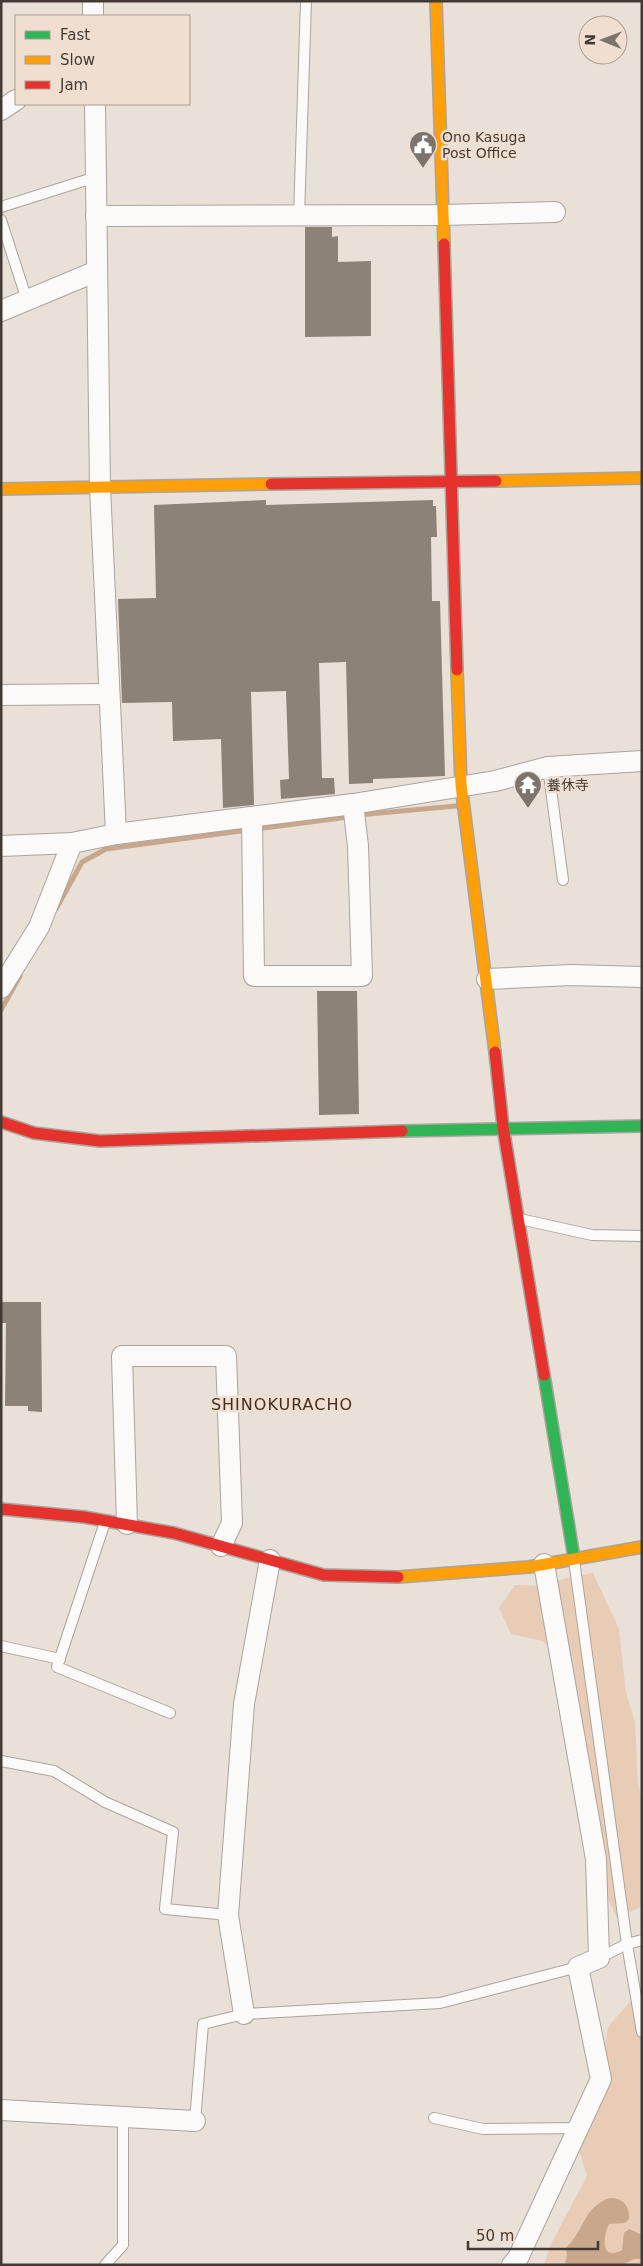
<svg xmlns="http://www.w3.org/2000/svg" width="643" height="2266" viewBox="0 0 643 2266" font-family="'DejaVu Sans','Noto Sans JP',sans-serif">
	<rect width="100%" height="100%" fill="#e9e0d8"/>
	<!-- green -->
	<g fill="#e8ccb5">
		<polygon points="593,1573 619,1629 626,1693 635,1722 638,1783 642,1802 642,1906 617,1918 600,1881 562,1661 543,1641 511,1634 499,1608 515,1585 544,1586 563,1579"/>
		<polygon points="642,1996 642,2265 544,2265 550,2246 587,2176 579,2150 611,2079 605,2047 608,2027 629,2003"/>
	</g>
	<!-- water -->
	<path fill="#c9a78c" d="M610,2198C623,2198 630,2206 629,2219L625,2223L609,2224C603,2236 600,2262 622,2250L624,2233L629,2229L642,2235V2259H634L622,2265H565L567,2255L566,2248C585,2230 583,2207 610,2198Z"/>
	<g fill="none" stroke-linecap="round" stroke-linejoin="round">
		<!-- stream -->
		<g stroke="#c9a78c" stroke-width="5">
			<polyline points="358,815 456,806"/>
			<polyline points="256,829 349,817"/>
			<polyline points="56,909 82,862 106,849 248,830"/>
			<polyline points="1,1010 20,976"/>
		</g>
	</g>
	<!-- building -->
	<g fill="#8d8278">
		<polygon points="305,227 332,227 332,237 338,236 338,262 371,261 371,336 305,337"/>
		<polygon points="266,500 266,505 433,500 433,506 436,506 437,537 431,537 432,601 440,601 445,776 373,779 373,783 349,784 346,662 319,663 322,778 334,778 335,794 281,799 280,780 289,779 286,691 251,692 254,805 232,807 223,808 221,739 173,741 172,702 122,703 118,599 156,598 154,505"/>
		<polygon points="317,991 357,991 359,1114 319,1115"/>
		<polygon points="1,1302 41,1302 42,1412 28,1411 28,1406 5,1406 6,1323 1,1323"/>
	</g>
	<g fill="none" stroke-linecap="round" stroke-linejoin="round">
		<defs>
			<g id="lane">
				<polyline points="1,207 96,177"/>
				<polyline points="299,216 306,1"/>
				<polyline points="1,220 27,300"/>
				<polyline points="548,767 563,880"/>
				<polyline points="520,1219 592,1235 642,1236"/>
				<polyline points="105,1522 57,1667 170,1713"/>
				<polyline points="574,1560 627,1944 642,2032"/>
				<polyline points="1,1646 60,1659"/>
				<polyline points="1,1761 54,1771 105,1802 173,1832 165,1909 228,1915"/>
				<polyline points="599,1958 627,1944 642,1940"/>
				<polyline points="434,2118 483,2129 579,2128"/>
				<polyline points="195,2121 203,2024 244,2014 440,2003 578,1967"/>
				<polyline points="105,2265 123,2245 123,2117"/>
			</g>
			<g id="street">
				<polyline points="93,1 93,16"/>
				<polyline points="95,104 100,487 116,834"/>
				<polyline points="1,110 16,100"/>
				<polyline points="96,216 442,215 555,212"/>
				<polyline points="1,311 97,271"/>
				<polyline points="1,695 109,694"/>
				<polyline points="252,817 254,976 362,976 358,846 353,804"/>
				<polyline points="1,846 72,843 116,834 353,804 495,781 548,767 642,761"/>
				<polyline points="487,979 571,975 642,977"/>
				<polyline points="1,988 39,927 72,843"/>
				<polyline points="127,1524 122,1356 226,1356 232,1523 221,1546"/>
				<polyline points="244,2014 228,1915 244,1704 270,1560"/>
				<polyline points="1,2110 195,2121"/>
				<polyline points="512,2265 518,2258 601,2079 578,1967 599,1958 596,1859 544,1564"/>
			</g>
			<g id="fast">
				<polyline points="402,1131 642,1126"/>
				<polyline points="544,1375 574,1558"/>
			</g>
			<g id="slow">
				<polyline points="436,1 444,244"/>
				<polyline points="496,481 642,478"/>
				<polyline points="1,489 271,484"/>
				<polyline points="457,670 461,785 495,1052"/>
				<polyline points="398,1577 529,1567 642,1547"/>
			</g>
			<g id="jam">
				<polyline points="444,244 457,670"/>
				<polyline points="271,484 496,481"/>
				<polyline points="495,1052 503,1127 544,1375"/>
				<polyline points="1,1122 34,1133 100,1141 402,1131"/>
				<polyline points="1,1509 84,1517 174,1533 324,1575 398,1577"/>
			</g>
		</defs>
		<!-- lane casing -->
		<use href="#lane" stroke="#aaa49d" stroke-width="12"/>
		<!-- street casing -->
		<use href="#street" stroke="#aaa49d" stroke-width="22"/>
		<!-- fast casing -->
		<use href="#fast" stroke="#aaa49d" stroke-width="14"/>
		<!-- slow casing -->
		<use href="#slow" stroke="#aaa49d" stroke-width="14"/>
		<!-- jam casing -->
		<use href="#jam" stroke="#aaa49d" stroke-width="14"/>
		<!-- lane -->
		<use href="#lane" stroke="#fcfaf9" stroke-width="10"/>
		<!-- street -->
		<use href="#street" stroke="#fcfaf9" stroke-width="20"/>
		<!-- fast -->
		<use href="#fast" stroke="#30b455" stroke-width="11"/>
		<!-- slow -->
		<use href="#slow" stroke="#ff9f0a" stroke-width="11"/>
		<!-- jam -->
		<use href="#jam" stroke="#e5322d" stroke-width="11"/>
	</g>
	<!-- icons -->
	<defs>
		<symbol id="civic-pin" viewBox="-11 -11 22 30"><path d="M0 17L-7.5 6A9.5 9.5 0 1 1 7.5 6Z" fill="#7c756e" stroke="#f0dfd1"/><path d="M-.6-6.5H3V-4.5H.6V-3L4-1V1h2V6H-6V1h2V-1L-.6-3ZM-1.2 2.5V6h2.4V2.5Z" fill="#fff"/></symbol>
		<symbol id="temple-pin" viewBox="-11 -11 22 30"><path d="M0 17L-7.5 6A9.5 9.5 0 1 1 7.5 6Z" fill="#7c756e" stroke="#f0dfd1"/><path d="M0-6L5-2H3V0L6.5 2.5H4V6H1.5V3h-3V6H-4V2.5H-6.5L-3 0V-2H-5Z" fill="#fff"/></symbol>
	</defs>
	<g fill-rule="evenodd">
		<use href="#civic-pin" x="407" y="129" width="32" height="43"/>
		<use href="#temple-pin" x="512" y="769" width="32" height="43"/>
	</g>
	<g text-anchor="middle" stroke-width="5" stroke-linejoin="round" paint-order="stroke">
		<!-- poi labels -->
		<g font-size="14" fill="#423b35" stroke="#f0dfd1" text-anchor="start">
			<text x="442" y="142">Ono Kasuga<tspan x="442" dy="16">Post Office</tspan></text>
			<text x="547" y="790">養休寺</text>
		</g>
		<!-- quarter labels -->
		<g font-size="16" letter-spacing="1" fill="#3c2f24" stroke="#f0dfd1">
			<text x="282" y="1410">SHINOKURACHO</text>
		</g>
	</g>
	<!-- border -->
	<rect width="643" height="2266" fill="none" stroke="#423b35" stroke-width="5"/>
	<!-- legend -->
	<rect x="15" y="15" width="175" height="90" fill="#f0dfd1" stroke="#aa9d93"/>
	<rect x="25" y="31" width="25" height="8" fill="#30b455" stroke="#aa9d93"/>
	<text x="60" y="40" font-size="15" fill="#423b35">Fast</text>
	<rect x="25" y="56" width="25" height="8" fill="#ff9f0a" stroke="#aa9d93"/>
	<text x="60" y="65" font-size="15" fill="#423b35">Slow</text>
	<rect x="25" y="81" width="25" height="8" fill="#e5322d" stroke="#aa9d93"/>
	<text x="60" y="90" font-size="15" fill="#423b35">Jam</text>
	<!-- north arrow -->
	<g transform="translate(603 40) rotate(271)"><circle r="24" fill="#f0dfd1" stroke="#aa9d93"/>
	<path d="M0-4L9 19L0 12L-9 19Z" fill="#7c756e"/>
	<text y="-8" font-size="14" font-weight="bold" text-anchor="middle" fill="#423b35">N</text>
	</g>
	<!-- scale -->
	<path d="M468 2241v8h130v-8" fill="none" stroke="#423b35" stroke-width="2.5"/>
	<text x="476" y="2241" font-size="15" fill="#423b35" stroke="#f0dfd1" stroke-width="4" paint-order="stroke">50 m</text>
</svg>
